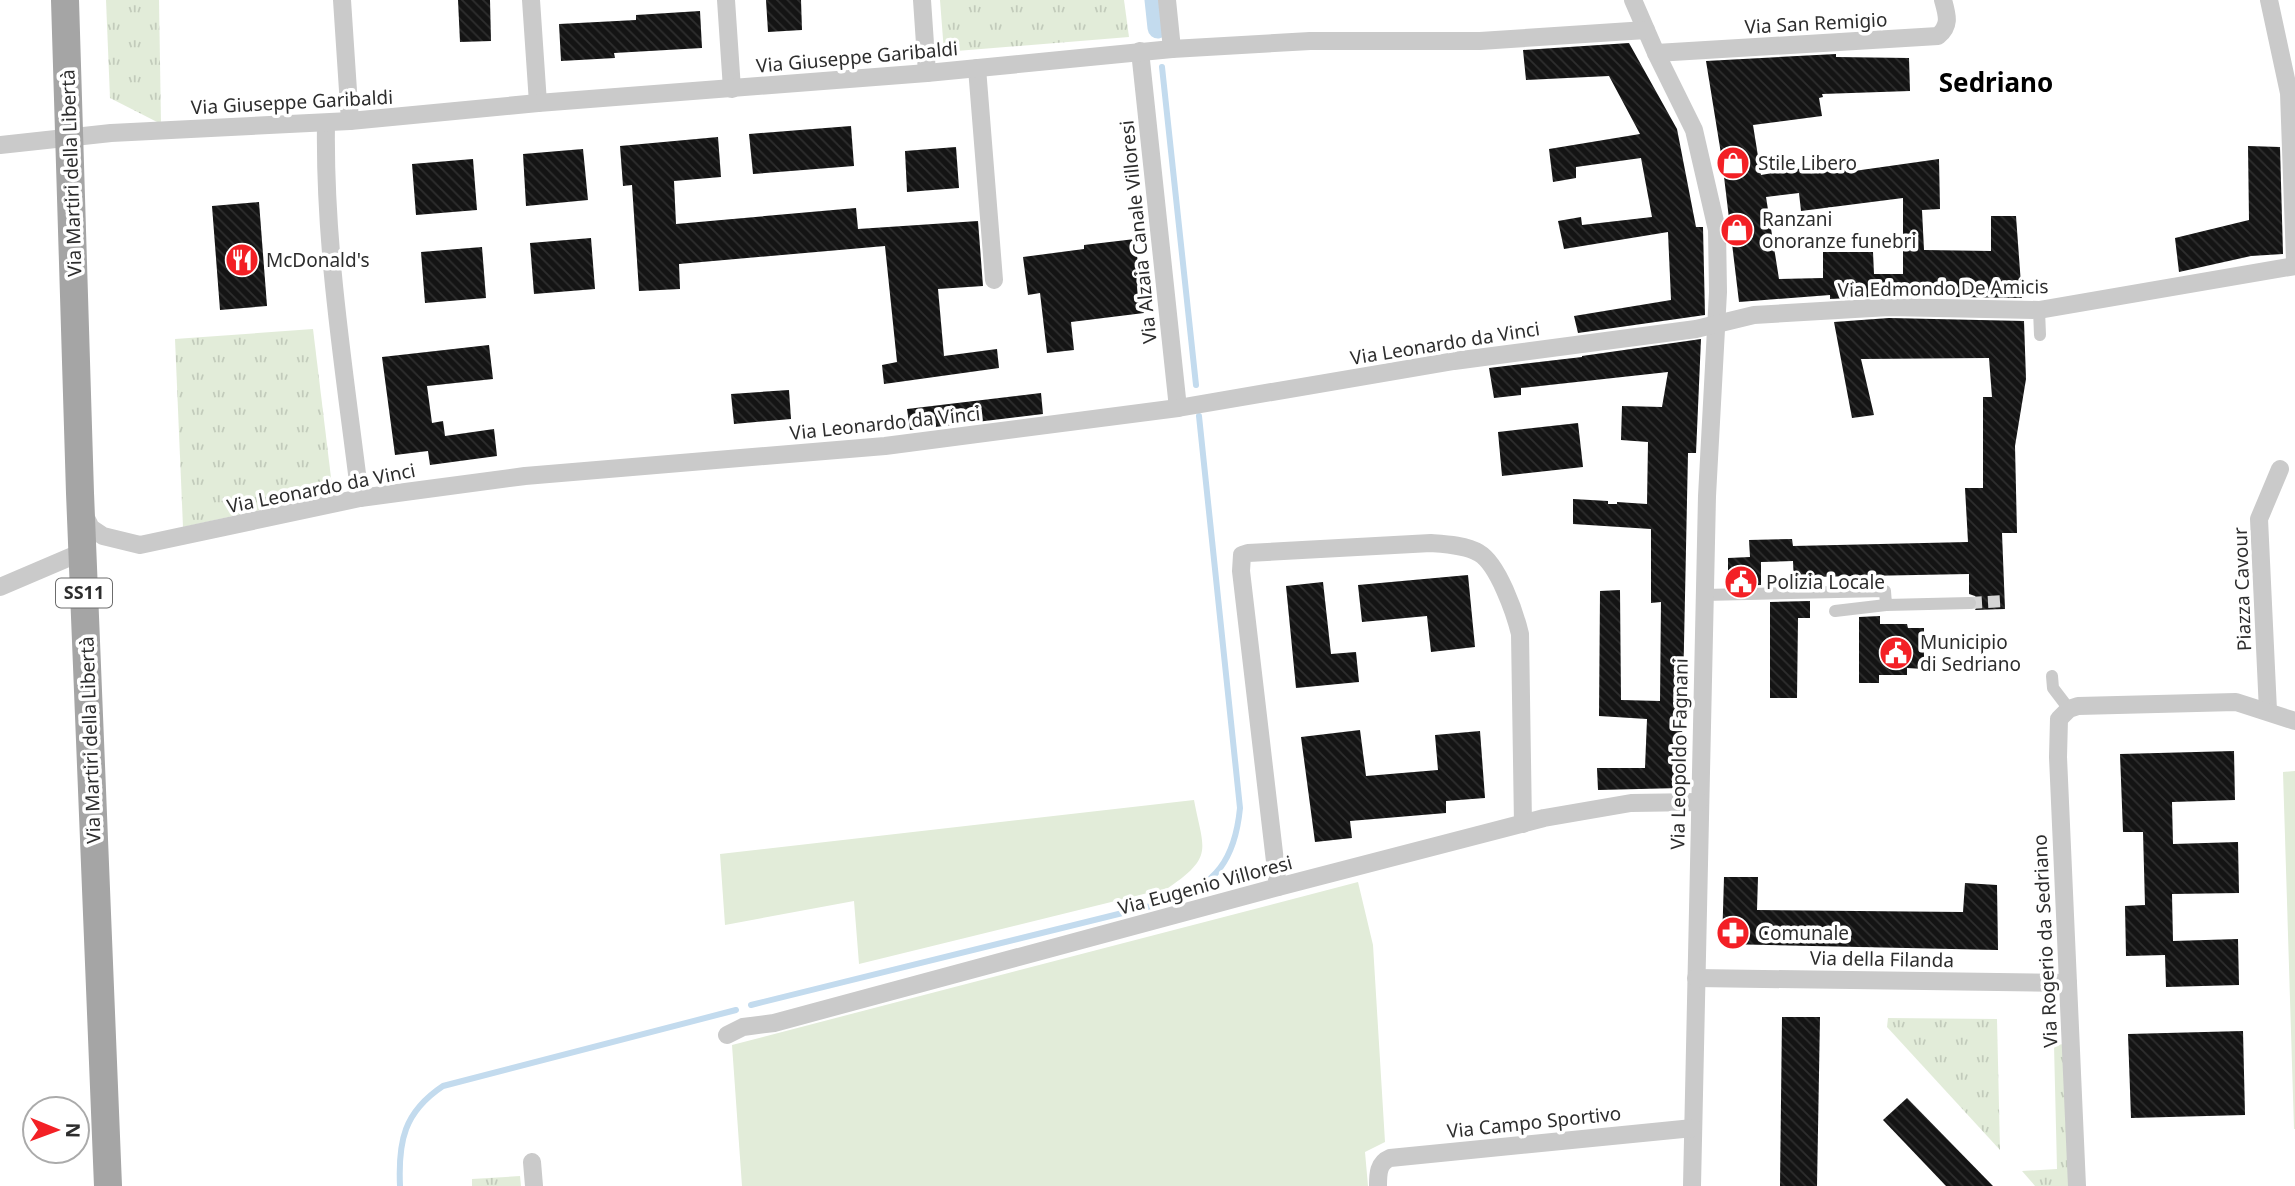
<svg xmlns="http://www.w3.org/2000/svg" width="2295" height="1186" viewBox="0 0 2295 1186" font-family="'Noto Sans',sans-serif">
	<defs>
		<pattern id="grass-tufts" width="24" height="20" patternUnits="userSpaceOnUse" patternTransform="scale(1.75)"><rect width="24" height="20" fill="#e2ecd9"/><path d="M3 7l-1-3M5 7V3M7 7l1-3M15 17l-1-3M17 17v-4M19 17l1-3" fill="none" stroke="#c2cbbb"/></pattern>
		<pattern id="building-back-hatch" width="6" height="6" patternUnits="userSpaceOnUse" patternTransform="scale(1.75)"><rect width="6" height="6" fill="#141414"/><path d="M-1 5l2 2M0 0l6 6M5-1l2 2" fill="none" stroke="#2e2e2e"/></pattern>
	</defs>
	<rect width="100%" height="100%" fill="#fff"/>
	<!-- grass -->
	<g fill="url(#grass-tufts)">
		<polygon points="106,0 159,0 161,124 110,98"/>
		<polygon points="940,0 1124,0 1129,37 944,52"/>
		<polygon points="313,329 333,494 183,527 175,339"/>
		<polygon points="1888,1018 1997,1019 2000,1150 1887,1027"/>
		<polygon points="2066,1044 2073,1186 2035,1186 2022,1171 2057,1169 2054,1045"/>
		<polygon points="520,1176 521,1186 472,1186 472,1179"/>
	</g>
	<!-- garden -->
	<g fill="#e2ecd9">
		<polygon points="2295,771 2295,1129 2294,1129 2283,772"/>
		<path d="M1194,800C1203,849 1215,856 1168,888L859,964L854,901L725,925L720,854Z"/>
		<polygon points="1358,882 1373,945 1385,1142 1365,1152 1368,1186 742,1186 732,1045"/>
	</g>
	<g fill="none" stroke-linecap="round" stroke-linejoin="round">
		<!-- stream -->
		<g stroke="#c3dbee" stroke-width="6">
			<polyline points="1162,67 1196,385"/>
			<path d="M751,1005L1167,902C1216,886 1235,859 1240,808L1199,416"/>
			<path d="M400,1186C398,1141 404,1112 443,1086L736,1010"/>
		</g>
		<!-- canal -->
		<polyline stroke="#c3dbee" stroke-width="21" points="1155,0 1158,28"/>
	</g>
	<!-- building -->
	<g fill="url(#building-back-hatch)" fill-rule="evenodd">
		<polygon points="458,0 490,0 491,41 460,42"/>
		<polygon points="766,0 801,0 802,30 768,32"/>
		<polygon points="700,11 702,48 614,53 615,58 561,61 559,24 636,20 636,15"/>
		<polygon points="1629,43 1677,129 1696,227 1703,227 1705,315 1578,333 1574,316 1671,300 1668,232 1564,249 1558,221 1581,217 1582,225 1652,217 1641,158 1576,167 1576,178 1553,182 1549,149 1640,134 1609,76 1526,80 1523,50"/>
		<path d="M1836,54V57L1909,58L1910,91L1822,94L1823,97L1819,98L1822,116L1753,125L1761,175L1845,161L1847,172L1939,159L1940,209L1922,210L1924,250L1991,251V216H2016L2022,298L1889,296L1830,299V295L1739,302L1722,160L1706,61ZM1799,193L1801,211L1903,198V274H1874L1873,252H1823V278L1779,279L1766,197Z"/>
		<polygon points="851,126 854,166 753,174 749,134"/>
		<polygon points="718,137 721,177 674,181 676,224 856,208 858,229 978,221 983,286 938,289 944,356 997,349 999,368 884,384 882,365 897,362 885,246 679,264 680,289 639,291 632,185 623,186 620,146"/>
		<polygon points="2248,146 2280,147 2283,254 2251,256 2179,272 2175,238 2249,220"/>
		<polygon points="956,147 959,188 907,192 905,151"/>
		<polygon points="583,149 588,200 526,206 523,154"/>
		<polygon points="473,159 477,210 416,215 412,164"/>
		<polygon points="259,202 267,306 220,310 212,206"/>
		<polygon points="591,238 595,289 534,294 530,243"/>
		<polygon points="1135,239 1144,313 1071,322 1074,350 1047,353 1040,293 1028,295 1023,257 1084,249 1084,245"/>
		<polygon points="482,247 486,298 425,303 421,252"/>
		<polygon points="1889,318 2024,321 2026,379 2015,446 2017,533 2002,533 2005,609 1975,610 1979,602 1975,596 1969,594 1969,574 1810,577 1810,584 1794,584 1793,561 1761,562 1761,585 1728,586 1728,558 1750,557 1749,540 1792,539 1793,546 1968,542 1965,488 1983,488 1983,397 1992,397 1989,358 1861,359 1874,415 1852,418 1834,322"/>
		<polygon points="1701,339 1696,453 1688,453 1681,788 1598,790 1597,768 1645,768 1647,719 1599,716 1600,591 1620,590 1621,700 1660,701 1661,602 1651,603 1651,529 1573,524 1573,499 1608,501 1608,504 1617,504 1617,502 1647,504 1648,442 1621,440 1622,406 1662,407 1668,372 1521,388 1521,395 1494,398 1489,368 1582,357 1582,356"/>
		<polygon points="489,345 493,379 427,386 432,423 443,421 445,436 494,429 497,456 430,465 428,451 395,455 382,357"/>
		<polygon points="789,390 791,419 734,424 731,394"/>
		<polygon points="1041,393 1043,414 910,430 907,409"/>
		<polygon points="1578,423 1583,467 1502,476 1498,432"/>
		<polygon points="1468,575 1475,647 1431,652 1427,616 1362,622 1358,585"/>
		<polygon points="1323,582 1331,654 1356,652 1359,682 1296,688 1286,586"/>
		<polygon points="1810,601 1810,618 1798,618 1797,698 1770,698 1770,602"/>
		<polygon points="1880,616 1880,624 1907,624 1908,628 1924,628 1924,669 1907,668 1907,675 1879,675 1879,683 1859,683 1859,617"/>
		<polygon points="1360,730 1366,776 1438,770 1435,735 1480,731 1485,798 1446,801 1446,813 1350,821 1352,838 1315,842 1301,737"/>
		<polygon points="2234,751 2235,800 2172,802 2173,844 2238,842 2239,893 2172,894 2173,941 2238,939 2239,985 2166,987 2165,955 2126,956 2125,906 2145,905 2143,832 2123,832 2120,754"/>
		<polygon points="1724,877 1758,877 1757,910 1963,912 1965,883 1997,885 1998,950 1722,944"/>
		<polygon points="1782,1017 1820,1017 1817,1186 1780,1186"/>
		<polygon points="2243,1031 2245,1115 2131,1118 2128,1034"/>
		<polygon points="1907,1098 1993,1186 1946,1186 1883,1120"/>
	</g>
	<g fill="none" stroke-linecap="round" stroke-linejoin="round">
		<!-- pedestrian-tunnel -->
		<polyline stroke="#d5d5d5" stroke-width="12" stroke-dasharray="12 6" stroke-linecap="butt" points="1970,603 2005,601"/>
		<!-- pedestrian -->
		<g stroke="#cacaca" stroke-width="12">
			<polyline points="2039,310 2040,335"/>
			<polyline points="1704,595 1885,591 1886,605 1970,603"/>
			<polyline points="1835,611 1886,605"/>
			<polyline points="2052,676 2053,688 2069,709"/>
		</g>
		<!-- minor -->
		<g stroke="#cacaca" stroke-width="18">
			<polyline points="342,0 350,121"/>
			<polyline points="531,0 538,103"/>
			<polyline points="726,0 732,89"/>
			<polyline points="922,0 927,73"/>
			<polyline points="1167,0 1172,49"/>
			<polyline points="1633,0 1656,53 1694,130 1717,230 1718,292 1707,496 1692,1186"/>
			<polyline points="2269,0 2289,93 2295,261"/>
			<polyline points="1140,51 1178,408"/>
			<path d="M1656,53L1938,36C1951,25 1947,15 1943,0"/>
			<polyline points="977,68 994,280"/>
			<path d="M326,123C324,248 345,374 360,498"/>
			<polyline points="0,145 111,133 350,121 538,103 927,73 1172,49 1310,41 1480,41 1646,30"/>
			<polyline points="83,512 91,528 103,536 140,545 360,498 525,476 885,446 1178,408 1454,361 1696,329 1754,315 1889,307 2039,310 2295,266"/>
			<polyline points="0,587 82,552"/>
			<polyline points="2268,711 2259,519 2280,469"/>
			<path d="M1278,887L1241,571L1242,555L1248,553L1431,543C1445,544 1466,545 1479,553C1498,564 1515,613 1520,634L1523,824"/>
			<polyline points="1696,978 2068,983"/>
			<polyline points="727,1035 743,1027 774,1023 1278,887 1544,818 1631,803 1699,802"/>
			<polyline points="532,1162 534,1186"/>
			<path d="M1378,1186C1378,1174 1378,1163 1390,1158L1693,1128"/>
			<polyline points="2077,1186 2058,757 2059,719 2069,709 2078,706 2236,702 2295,721"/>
		</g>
		<!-- primary -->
		<polyline stroke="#a5a5a5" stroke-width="28" points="65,0 80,493 108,1186"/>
	</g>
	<!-- icons -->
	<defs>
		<symbol id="shop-disc" viewBox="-11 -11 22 22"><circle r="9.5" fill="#f32025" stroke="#fff"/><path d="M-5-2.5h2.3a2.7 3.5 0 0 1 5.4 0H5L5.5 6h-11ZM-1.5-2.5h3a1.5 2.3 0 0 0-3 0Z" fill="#fff"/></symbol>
		<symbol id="restaurant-disc" viewBox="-11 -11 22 22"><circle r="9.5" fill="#f32025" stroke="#fff"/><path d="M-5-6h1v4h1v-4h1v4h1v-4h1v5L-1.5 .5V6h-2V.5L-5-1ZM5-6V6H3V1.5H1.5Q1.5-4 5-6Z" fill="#fff"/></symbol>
		<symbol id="civic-disc" viewBox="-11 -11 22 22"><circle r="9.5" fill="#f32025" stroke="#fff"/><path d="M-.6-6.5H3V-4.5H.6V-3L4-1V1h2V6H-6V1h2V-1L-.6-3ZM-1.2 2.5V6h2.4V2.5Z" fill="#fff"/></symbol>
		<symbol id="pharmacy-disc" viewBox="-11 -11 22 22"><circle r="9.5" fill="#f32025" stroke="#fff"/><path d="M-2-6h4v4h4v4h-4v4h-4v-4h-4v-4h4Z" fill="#fff"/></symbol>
	</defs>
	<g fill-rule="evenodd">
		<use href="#shop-disc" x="1714" y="144" width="38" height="38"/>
		<use href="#shop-disc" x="1718" y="211" width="38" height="38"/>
		<use href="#restaurant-disc" x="223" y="241" width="38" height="38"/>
		<use href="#civic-disc" x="1722" y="563" width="38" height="38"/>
		<use href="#civic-disc" x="1877" y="634" width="38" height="38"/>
		<use href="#pharmacy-disc" x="1714" y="914" width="38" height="38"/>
	</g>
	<g text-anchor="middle" stroke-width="7" stroke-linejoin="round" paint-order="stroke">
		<!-- shield labels -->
		<rect fill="#fff" stroke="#6c6c6c" stroke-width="2" x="56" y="578.5" width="56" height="29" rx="5"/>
		<g font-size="18" font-weight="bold" fill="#2d2d2d">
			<text x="84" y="599">SS11</text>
		</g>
		<!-- street labels -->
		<g font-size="19" fill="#2d2d2d" stroke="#fff">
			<text transform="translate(1816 23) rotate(-3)" y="7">Via San Remigio</text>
			<text transform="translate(857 57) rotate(-5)" y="7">Via Giuseppe Garibaldi</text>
			<text transform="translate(292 102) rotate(-3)" y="7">Via Giuseppe Garibaldi</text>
			<text transform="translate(71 173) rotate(-92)" y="7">Via Martiri della Libertà</text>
			<text transform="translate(1138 232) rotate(-96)" y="7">Via Alzaia Canale Villoresi</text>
			<text transform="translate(1943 288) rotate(-1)" y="7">Via Edmondo De Amicis</text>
			<text transform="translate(1445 343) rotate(-9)" y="7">Via Leonardo da Vinci</text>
			<text transform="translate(885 423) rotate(-6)" y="7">Via Leonardo da Vinci</text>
			<text transform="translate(321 488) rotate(-11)" y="7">Via Leonardo da Vinci</text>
			<text transform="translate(2242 589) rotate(-92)" y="7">Piazza Cavour</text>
			<text transform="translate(90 740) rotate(-92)" y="7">Via Martiri della Libertà</text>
			<text transform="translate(1679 754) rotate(-89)" y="7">Via Leopoldo Fagnani</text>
			<text transform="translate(1205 885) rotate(-15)" y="7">Via Eugenio Villoresi</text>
			<text transform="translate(2045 941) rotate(-93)" y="7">Via Rogerio da Sedriano</text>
			<text transform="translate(1882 959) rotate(1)" y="7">Via della Filanda</text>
			<text transform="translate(1534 1122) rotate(-6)" y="7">Via Campo Sportivo</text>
		</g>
		<!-- poi labels -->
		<g font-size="19" fill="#2d2d2d" stroke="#fff" text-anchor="start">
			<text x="1758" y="170">Stile Libero</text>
			<text x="1762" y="226">Ranzani<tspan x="1762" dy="22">onoranze funebri</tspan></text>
			<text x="266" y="267">McDonald's</text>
			<text x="1766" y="589">Polizia Locale</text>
			<text x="1920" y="649">Municipio<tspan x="1920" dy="22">di Sedriano</tspan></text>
			<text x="1758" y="940">Comunale</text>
		</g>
		<!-- district labels -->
		<g font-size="26" font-weight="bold" fill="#000" stroke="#fff">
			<text x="1996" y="92">Sedriano</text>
		</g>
	</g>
	<!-- north arrow -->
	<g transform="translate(56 1130) rotate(91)"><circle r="33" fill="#ffffff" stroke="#ababab" stroke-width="2"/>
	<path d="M0-5L12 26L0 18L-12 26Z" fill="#f32025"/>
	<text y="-10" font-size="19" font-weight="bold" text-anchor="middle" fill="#2d2d2d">N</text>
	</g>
</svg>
